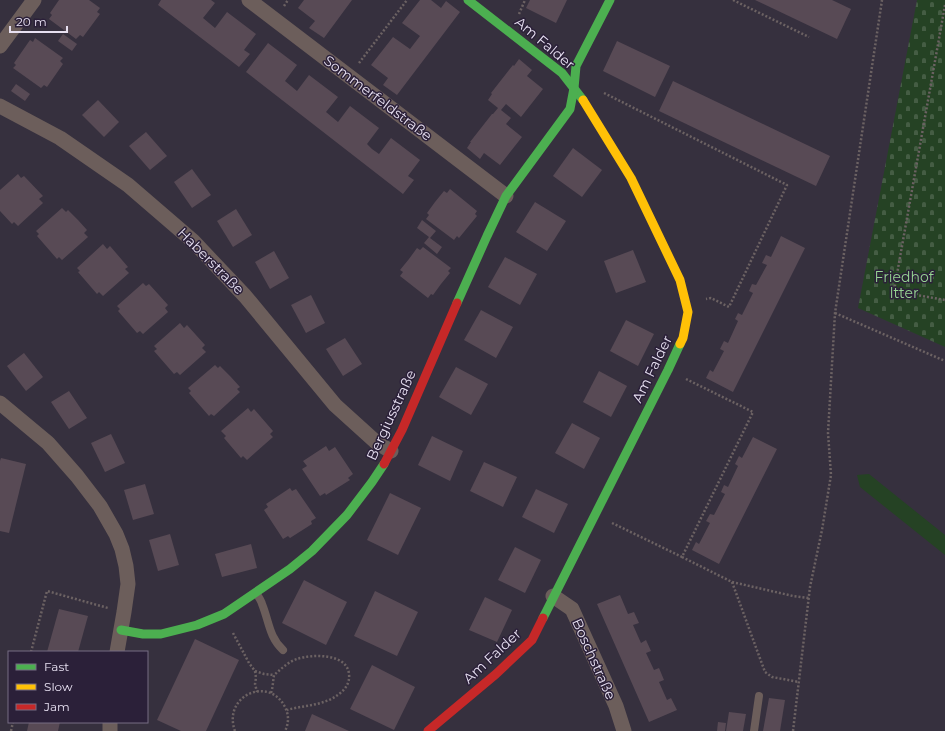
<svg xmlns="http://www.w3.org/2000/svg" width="945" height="731" viewBox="0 0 945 731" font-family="Montserrat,sans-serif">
	<defs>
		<pattern id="cemetery-stones" width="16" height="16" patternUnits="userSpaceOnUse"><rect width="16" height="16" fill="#254224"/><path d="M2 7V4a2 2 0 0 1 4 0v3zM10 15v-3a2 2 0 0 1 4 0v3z" fill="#455d44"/></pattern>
	</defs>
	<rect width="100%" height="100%" fill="#36303e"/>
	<!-- grass -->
	<polygon fill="#254224" points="869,474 945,535 945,555 860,487 857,475"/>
	<!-- cemetery -->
	<polygon fill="url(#cemetery-stones)" points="917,0 945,0 945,347 858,308"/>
	<!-- building -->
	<g fill="#584a55">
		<polygon points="59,0 89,0 100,8 97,12 100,14 83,37 80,35 76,39 49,19 52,15 50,13"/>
		<polygon points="161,0 211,0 215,3 203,18 215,28 227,12 256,34 244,50 250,54 239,67 158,5"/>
		<polygon points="304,0 352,0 324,38 309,28 315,21 298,8"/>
		<polygon points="420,0 431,0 441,8 446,1 460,12 397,95 383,85 388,78 371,65 393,37 410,49 420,36 402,23"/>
		<polygon points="530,0 567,0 556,23 526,8"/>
		<polygon points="755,0 832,0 851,9 837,39"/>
		<polygon points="63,34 77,44 72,51 58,41"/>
		<polygon points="35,38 63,58 60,61 63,64 47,87 44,85 41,88 13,68 16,65 14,63 30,40 33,42"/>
		<polygon points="617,41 670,66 655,97 603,71"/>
		<polygon points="268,43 297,65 285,81 297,91 309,75 338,97 326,112 338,122 350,106 379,128 367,144 372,149 379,154 391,138 420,160 408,176 414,180 403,194 246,72"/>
		<polygon points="519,59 532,70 527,76 543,89 521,117 506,104 501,110 511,118 506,124 522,137 500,165 484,153 480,159 467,148 471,142 470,142 492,114 493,114 498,108 488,100 492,94 491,93 513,65 514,66"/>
		<polygon points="673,81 830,156 816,186 659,111"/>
		<polygon points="16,84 30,94 25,101 11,91"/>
		<polygon points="98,100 119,122 104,137 82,115"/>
		<polygon points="146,132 167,156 150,170 129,146"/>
		<polygon points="573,148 602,170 582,197 553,176"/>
		<polygon points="192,169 211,195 192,208 174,182"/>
		<polygon points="18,174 21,178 24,176 43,196 39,199 43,203 18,226 14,222 12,224 0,211 0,190"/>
		<polygon points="450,189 477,211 475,214 477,216 459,238 457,236 454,240 426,219 429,215 427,213 435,202 444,191 447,193"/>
		<polygon points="535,202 566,221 547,251 516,232"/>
		<polygon points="62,208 66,212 68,210 78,220 87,230 84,233 88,237 62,260 59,257 57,259 37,236 39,234 36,231"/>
		<polygon points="236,209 252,235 233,247 217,221"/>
		<polygon points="422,220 436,231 430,238 442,247 437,254 424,243 429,237 417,228"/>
		<polygon points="781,236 805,248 733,392 706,378 710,370 713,372 724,351 720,349 724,341 728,343 738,321 735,319 738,313 742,315 753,293 749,291 752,284 756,285 767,265 762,263 766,255 771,257"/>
		<polygon points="103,244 107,249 110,246 128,267 125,269 129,273 103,296 99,292 97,294 78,272 80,271 77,268"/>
		<polygon points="423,247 451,268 448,271 450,273 441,284 433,295 431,294 428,298 400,276 403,272 400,270 409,259 417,248 420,250"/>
		<polygon points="633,250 646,282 616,293 604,261"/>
		<polygon points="274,251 289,278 270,289 255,262"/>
		<polygon points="505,257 537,274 520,305 488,287"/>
		<polygon points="143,283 146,286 149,284 159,295 168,305 165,308 168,312 143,334 140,331 137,333 118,311 120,309 117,306"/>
		<polygon points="311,295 325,323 306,333 291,305"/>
		<polygon points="481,310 513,327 496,358 464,340"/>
		<polygon points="626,320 654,334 638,366 610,351"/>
		<polygon points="180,323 184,328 187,325 205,345 202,348 206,352 180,375 177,372 174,374 154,351 157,349 154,346"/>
		<polygon points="345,338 362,364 343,376 326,349"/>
		<polygon points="24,353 43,377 26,391 7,366"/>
		<polygon points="215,365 218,368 220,366 230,376 240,387 237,389 240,392 214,416 211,414 209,416 189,393 191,391 188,388"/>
		<polygon points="456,367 488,384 471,415 439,397"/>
		<polygon points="599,371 627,386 611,417 583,402"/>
		<polygon points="69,391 87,418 69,429 51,402"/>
		<polygon points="248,408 251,412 254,409 273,431 270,434 273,437 247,460 243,456 241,458 224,438 226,436 221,431"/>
		<polygon points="572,423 600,438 584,469 555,453"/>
		<polygon points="111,434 125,463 105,472 91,443"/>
		<polygon points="432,436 463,451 450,481 418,465"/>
		<polygon points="753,437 777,449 719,564 692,550 696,542 699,544 710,523 706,521 710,514 714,515 725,494 721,492 724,485 728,487 738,466 735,464 739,456 742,458"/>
		<polygon points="326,446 329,451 335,447 353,474 348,478 350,480 326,495 325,493 320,496 302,469 307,466 303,461"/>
		<polygon points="1,458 26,464 9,533 0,531 0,461"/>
		<polygon points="484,462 517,477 503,507 470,491"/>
		<polygon points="145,484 154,514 133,520 124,490"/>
		<polygon points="290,488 292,491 296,489 316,518 311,521 312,524 290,538 288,536 283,539 264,510 268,507 266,504"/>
		<polygon points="536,489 568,504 554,533 522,517"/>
		<polygon points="390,493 421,508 398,555 367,540"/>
		<polygon points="170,534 179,565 158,571 149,540"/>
		<polygon points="251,544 257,568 222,577 215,554"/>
		<polygon points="515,547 541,560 525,593 498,580"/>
		<polygon points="304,580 347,602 326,645 282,623"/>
		<polygon points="375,591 418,612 397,656 354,636"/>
		<polygon points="620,595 628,614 634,612 639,623 633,625 641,643 646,640 651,651 646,653 654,670 659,668 664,680 659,682 667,700 671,698 677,710 649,722 597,604"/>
		<polygon points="485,597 512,610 497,642 469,630"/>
		<polygon points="59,609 88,616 78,652 47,652"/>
		<polygon points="195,639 239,660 206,731 181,731 157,720"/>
		<polygon points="372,665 415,687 394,730 350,709"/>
		<polygon points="769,698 785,700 780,731 763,731"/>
		<polygon points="729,712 746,714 743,731 726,731"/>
		<polygon points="312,714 349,731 305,731"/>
		<polygon points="29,722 60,722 58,731 27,731"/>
		<polygon points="718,722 726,723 725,731 717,731"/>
	</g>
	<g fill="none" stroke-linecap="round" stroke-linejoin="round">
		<!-- path -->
		<g stroke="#6c6263" stroke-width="2.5" stroke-dasharray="2 2" stroke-linecap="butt">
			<polyline points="733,0 809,37"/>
			<polyline points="945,5 894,291 945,300"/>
			<polyline points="284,6 288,0"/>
			<polyline points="519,14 525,0"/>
			<polyline points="359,63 407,0"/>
			<polyline points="604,93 787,185 729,307 711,298 706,299"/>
			<polyline points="835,313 945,361"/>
			<polyline points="612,523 682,557 753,412 686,379"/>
			<polyline points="682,557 732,582 793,596 809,598"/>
			<polyline points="732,582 765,672 772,677 799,682"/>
			<polyline points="233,633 249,663 255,671 256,678 255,684 257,692"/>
			<polyline points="31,652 47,591 108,608"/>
			<polyline points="255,671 264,674 274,675"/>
			<path d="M271,693C273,687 273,681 274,675C281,669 288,662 297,659C312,654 347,653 349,674C350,682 346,689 339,694C324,706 304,705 287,710"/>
			<polyline points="11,731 13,722"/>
			<path d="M235,731C222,696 269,675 285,707C289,715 289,723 285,731"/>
			<polyline points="793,731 810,587 822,530 831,475 828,433 835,313 882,0"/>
		</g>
		<!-- lane -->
		<g stroke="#6c5e5b" stroke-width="8">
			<path d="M256,593C258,596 261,600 262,604C269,621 269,637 283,650"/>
			<polyline points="754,731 759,696"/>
		</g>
		<!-- street -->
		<g stroke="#6c5e5b" stroke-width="15">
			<polyline points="249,0 506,196"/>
			<polyline points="0,46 34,0"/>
			<polyline points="0,106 60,138 128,185 193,241 245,296 335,405 377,443 391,451"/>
			<polyline points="0,403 48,443 77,476 100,506 116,534 122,549 126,566 128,584 124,612 117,652"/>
			<polyline points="553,596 572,609 616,706 624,731"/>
			<polyline points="110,731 110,722"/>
		</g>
		<!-- fast -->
		<g stroke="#4caf50" stroke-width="9">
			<polyline points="468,0 562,73 583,100"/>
			<polyline points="457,303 487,236 506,196 570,109 574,88 576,66 610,0"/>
			<polyline points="543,618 668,370 680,344"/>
			<polyline points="121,630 143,634 161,634 197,625 224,614 290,569 312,551 347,515 372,482 384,464"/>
		</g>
		<!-- slow -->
		<polyline stroke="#ffc107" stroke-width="9" points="583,100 631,178 680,280 688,312 683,338 680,344"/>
		<!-- jam -->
		<g stroke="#c62828" stroke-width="9">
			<polyline points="384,464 402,430 457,303"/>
			<polyline points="428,731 496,674 532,640 543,618"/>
		</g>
	</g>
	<g text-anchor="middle" stroke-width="3" stroke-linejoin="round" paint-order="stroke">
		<!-- street labels -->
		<g font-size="14" fill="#e7e0f1" stroke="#2b2039">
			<text transform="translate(545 43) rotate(40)" y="5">Am Falder</text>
			<text transform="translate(378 98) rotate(37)" y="5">Sommerfeldstraße</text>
			<text transform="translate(211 261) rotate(45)" y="5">Haberstraße</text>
			<text transform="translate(652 369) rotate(-64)" y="5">Am Falder</text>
			<text transform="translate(391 415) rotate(-65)" y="5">Bergiusstraße</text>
			<text transform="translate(492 656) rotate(-43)" y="5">Am Falder</text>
			<text transform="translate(594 659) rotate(66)" y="5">Boschstraße</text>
		</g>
		<!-- park labels -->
		<g font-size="14" fill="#97d693" stroke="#2b2039">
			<text x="904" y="282">Friedhof<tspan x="904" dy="16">Itter</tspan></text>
		</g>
	</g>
	<!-- legend -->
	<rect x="8" y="651" width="140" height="72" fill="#2b2039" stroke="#766d83"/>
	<rect x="16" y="664" width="20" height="6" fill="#4caf50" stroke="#766d83"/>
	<text x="44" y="671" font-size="12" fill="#e7e0f1">Fast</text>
	<rect x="16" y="684" width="20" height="6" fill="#ffc107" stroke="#766d83"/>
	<text x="44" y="691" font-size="12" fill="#e7e0f1">Slow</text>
	<rect x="16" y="704" width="20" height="6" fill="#c62828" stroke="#766d83"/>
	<text x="44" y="711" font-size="12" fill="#e7e0f1">Jam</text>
	<!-- scale -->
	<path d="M10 26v6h57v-6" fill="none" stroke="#e7e0f1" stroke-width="2"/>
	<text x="16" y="26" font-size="12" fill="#e7e0f1" stroke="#2b2039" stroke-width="3" paint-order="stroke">20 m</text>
</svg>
